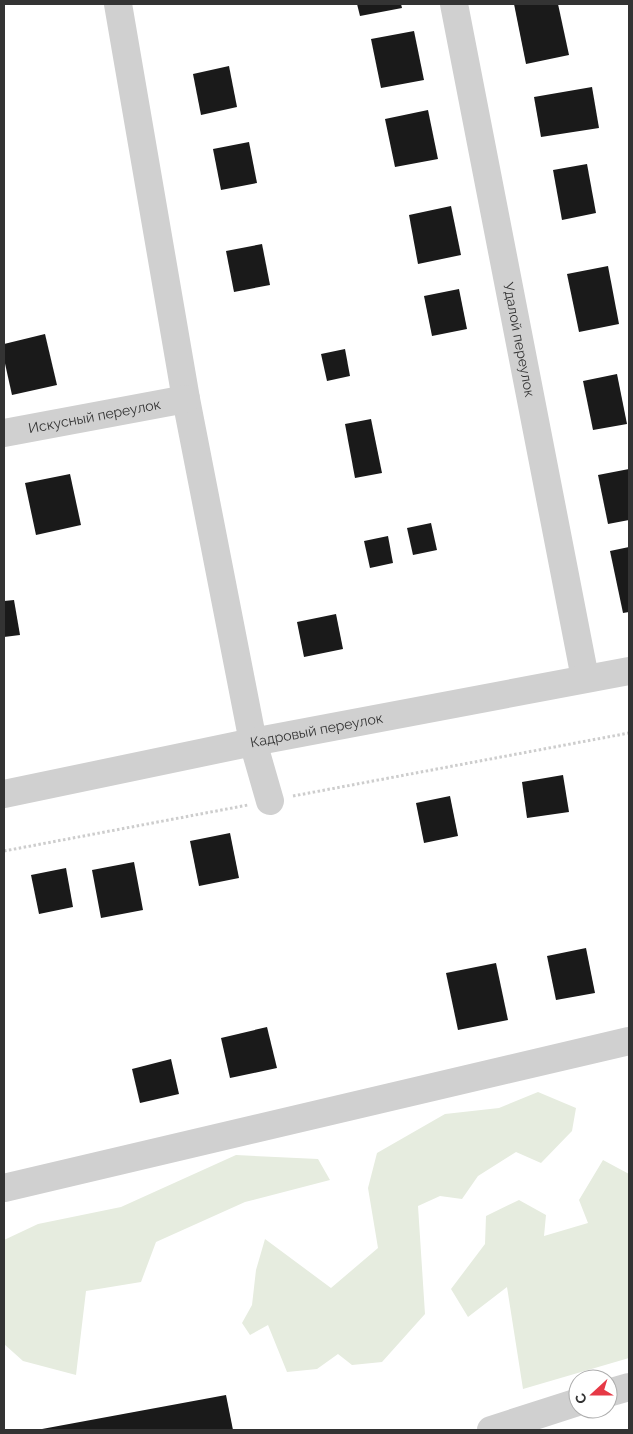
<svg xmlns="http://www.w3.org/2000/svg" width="633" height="1434" viewBox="0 0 633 1434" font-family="Raleway,sans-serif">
	<rect width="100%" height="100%" fill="#fff"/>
	<!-- green -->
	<g fill="#e6ecdf">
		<polygon points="538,1092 576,1108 572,1131 541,1163 516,1152 478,1176 462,1199 440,1196 418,1206 425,1314 382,1362 352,1365 338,1354 317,1369 287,1372 268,1325 250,1335 242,1323 252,1305 256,1270 265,1239 331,1288 378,1248 368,1188 377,1153 445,1114 499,1108"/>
		<polygon points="236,1155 318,1159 330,1180 245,1202 156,1242 141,1282 86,1291 76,1375 23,1361 4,1344 4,1240 38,1224 121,1207"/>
		<polygon points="603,1160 629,1174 629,1358 523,1389 507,1287 468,1317 451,1289 485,1244 486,1216 519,1200 546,1215 544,1236 588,1223 579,1200"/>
	</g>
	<!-- building -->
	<g fill="#1a1a1a">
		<polygon points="357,4 401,4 402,8 360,16"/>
		<polygon points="514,4 558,4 569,55 526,64"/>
		<polygon points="414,31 424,80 381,88 371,39"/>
		<polygon points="229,66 237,107 201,115 193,74"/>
		<polygon points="592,87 599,128 541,137 534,97"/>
		<polygon points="428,110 438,159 395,167 385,119"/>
		<polygon points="249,142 257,183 221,190 213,149"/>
		<polygon points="587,164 596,213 562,220 553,170"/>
		<polygon points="451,206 461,255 418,264 409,215"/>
		<polygon points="262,244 270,285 234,292 226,251"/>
		<polygon points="608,266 619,324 579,332 567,274"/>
		<polygon points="459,289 467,329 432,336 424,296"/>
		<polygon points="45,334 57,385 12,395 4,359 4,344"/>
		<polygon points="345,349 350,376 327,381 321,354"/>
		<polygon points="617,374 627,424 593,430 583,381"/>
		<polygon points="371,419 382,473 355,478 345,424"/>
		<polygon points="629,469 629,520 608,524 598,475"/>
		<polygon points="70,474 81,525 36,535 25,483"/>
		<polygon points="431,523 437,550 413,555 407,528"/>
		<polygon points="388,536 393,563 370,568 364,541"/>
		<polygon points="629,547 629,612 623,613 610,551"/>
		<polygon points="14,600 20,635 4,637 4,601"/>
		<polygon points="336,614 343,649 304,657 297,622"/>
		<polygon points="563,775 569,812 527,818 522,782"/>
		<polygon points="450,796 458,836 424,843 416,803"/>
		<polygon points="230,833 239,878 199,886 190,841"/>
		<polygon points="134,862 143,910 101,918 92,870"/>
		<polygon points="66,868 73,907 39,914 31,875"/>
		<polygon points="586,948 595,993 556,1000 547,956"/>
		<polygon points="496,963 508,1020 458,1030 446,973"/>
		<polygon points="267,1027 277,1068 230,1078 221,1038"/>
		<polygon points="171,1059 179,1094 140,1103 132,1069"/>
		<polygon points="226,1395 233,1430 43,1430 42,1429"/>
	</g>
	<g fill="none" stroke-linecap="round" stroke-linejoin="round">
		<!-- path -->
		<g stroke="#cdcdcd" stroke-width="3" stroke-dasharray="2.5 2.5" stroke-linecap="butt">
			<polyline points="293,796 629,733"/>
			<polyline points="4,851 248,805"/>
		</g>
		<!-- minor -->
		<g stroke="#d0d0d0" stroke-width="28">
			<polyline points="118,4 186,399 253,742 270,801"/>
			<path id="s1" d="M454,4L585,678"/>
			<path id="s2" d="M4,433L186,399"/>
			<path id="s3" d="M4,794L253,742L629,671"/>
			<polyline points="4,1188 629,1041"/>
			<polyline points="608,1393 629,1387"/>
			<polyline points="491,1430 578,1402"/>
		</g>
	</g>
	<g text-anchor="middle" stroke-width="5" stroke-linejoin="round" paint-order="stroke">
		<!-- street labels -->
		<g font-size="14" fill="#333" stroke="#fff">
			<text dy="5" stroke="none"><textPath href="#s1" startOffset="342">Удалой переулок</textPath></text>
			<text dy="5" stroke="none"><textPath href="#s2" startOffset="92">Искусный переулок</textPath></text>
			<text dy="5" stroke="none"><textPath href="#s3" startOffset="319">Кадровый переулок</textPath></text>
		</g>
	</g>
	<!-- border -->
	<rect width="633" height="1434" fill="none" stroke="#333333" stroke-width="10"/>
	<!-- north arrow -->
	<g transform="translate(593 1394) rotate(249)"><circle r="24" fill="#ffffff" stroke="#adadad"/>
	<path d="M0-4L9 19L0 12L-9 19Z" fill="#e63946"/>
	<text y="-8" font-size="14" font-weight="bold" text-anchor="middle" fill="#333333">С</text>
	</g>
</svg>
